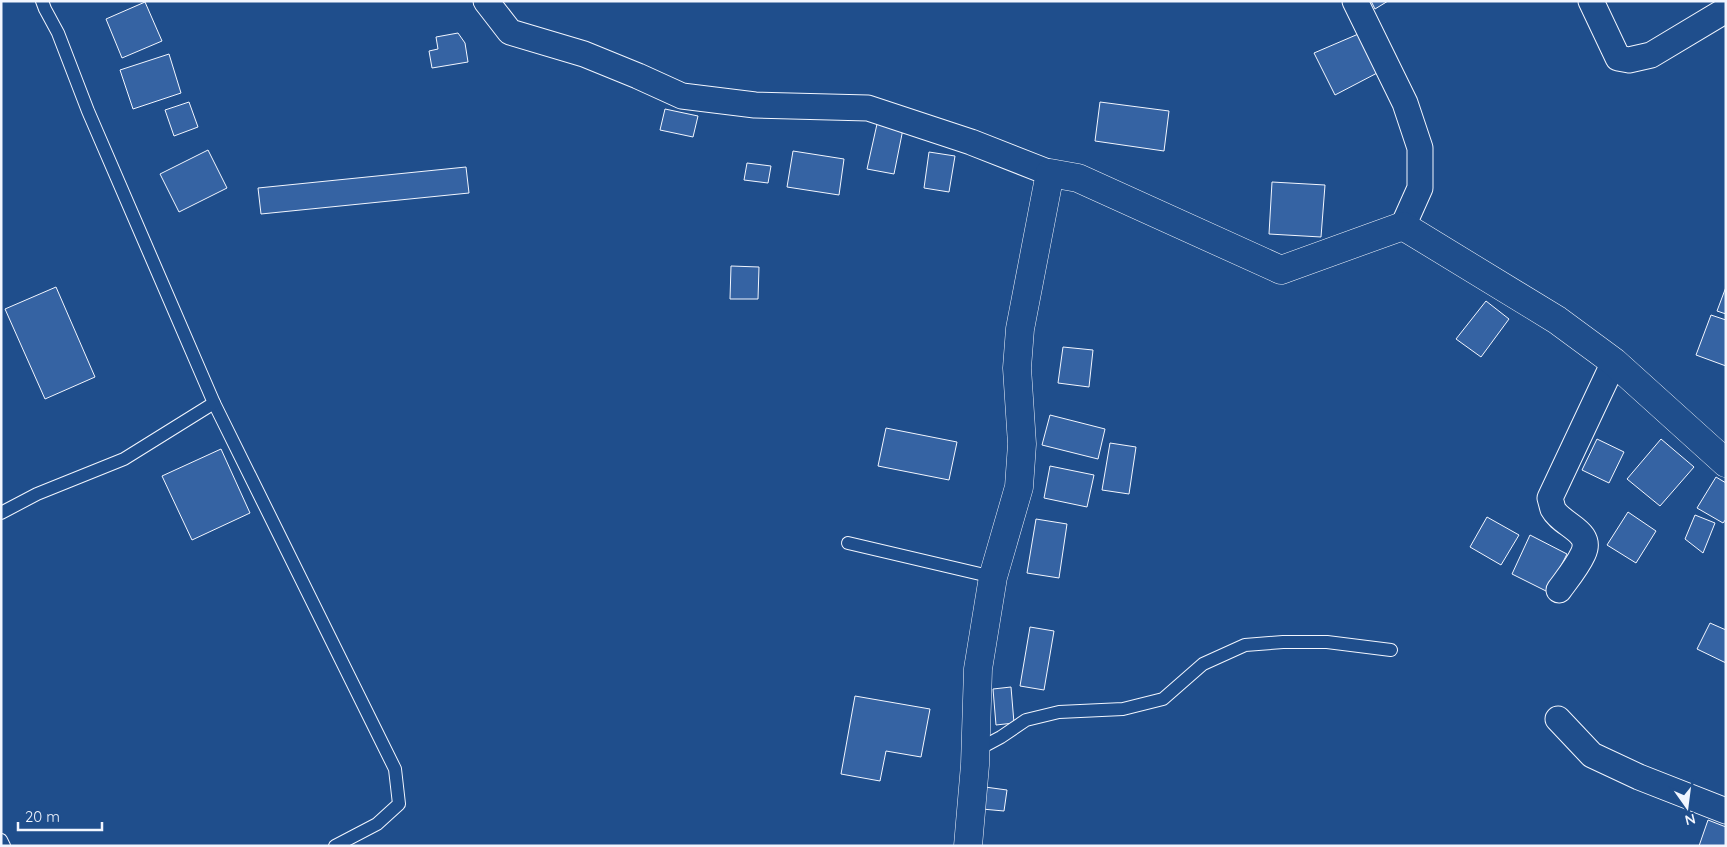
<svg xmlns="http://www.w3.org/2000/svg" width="1727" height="847" viewBox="0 0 1727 847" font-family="Quicksand,sans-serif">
	<rect width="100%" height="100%" fill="#1f4e8c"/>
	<!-- building -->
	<g fill="#3563a3" stroke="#f2f6ff">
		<polygon points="1371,1 1388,1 1375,9"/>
		<polygon points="145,2 162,41 122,58 106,19"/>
		<polygon points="1363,32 1379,72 1335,95 1314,53"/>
		<polygon points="458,33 465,43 468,62 432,68 429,51 438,49 436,37"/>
		<polygon points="169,54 181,93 133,109 120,70"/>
		<polygon points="189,102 198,127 174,136 165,110"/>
		<polygon points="1100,102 1169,111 1164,151 1095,141"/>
		<polygon points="665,109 698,116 693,137 660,130"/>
		<polygon points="877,124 903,129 894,174 867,169"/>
		<polygon points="208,150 227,188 179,212 160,174"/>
		<polygon points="793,151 844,159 839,195 787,187"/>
		<polygon points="929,152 955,156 949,192 924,188"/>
		<polygon points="747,163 771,166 768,183 744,180"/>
		<polygon points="466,167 469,193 261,214 258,188"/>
		<polygon points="1272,182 1325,185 1321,237 1269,234"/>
		<polygon points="731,266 759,267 758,299 730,299"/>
		<polygon points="56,287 95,377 45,399 5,309"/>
		<polygon points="1726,287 1726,314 1717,311"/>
		<polygon points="1486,301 1509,319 1481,357 1456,339"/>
		<polygon points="1711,315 1726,320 1726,366 1696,355"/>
		<polygon points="1063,347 1093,350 1089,387 1058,383"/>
		<polygon points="1050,415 1105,429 1098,459 1042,445"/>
		<polygon points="886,428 957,442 949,480 878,466"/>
		<polygon points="1597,439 1624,452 1609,483 1582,470"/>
		<polygon points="1661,439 1694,467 1660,506 1627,479"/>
		<polygon points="1110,443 1136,447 1129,494 1102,490"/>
		<polygon points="221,449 250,513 192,540 162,476"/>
		<polygon points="1050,466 1094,475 1087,507 1044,498"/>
		<polygon points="1716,477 1726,483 1726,519 1723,523 1697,508"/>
		<polygon points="1628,512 1656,531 1636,563 1607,545"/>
		<polygon points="1695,515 1715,523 1703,553 1685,539"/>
		<polygon points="1487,517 1519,535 1501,565 1470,547"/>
		<polygon points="1036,519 1067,524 1059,578 1027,573"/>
		<polygon points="1530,535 1567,554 1548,592 1512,574"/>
		<polygon points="1710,623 1726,630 1726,663 1697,649"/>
		<polygon points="1030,627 1054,631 1044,690 1020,686"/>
		<polygon points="1011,687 1014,723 996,725 993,689"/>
		<polygon points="855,696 930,709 921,757 886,751 880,781 841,774"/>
		<polygon points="985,787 1007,790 1004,811 982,809"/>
		<polygon points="1708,820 1726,827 1726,846 1699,846"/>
	</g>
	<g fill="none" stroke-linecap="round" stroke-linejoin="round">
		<defs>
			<g id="lane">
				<polyline points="42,1 45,9 58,33 88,111 214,403 395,769 399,804 377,824 335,846"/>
				<polyline points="1,513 37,494 124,459 214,403"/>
				<polyline points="848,543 993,577"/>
				<polyline points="975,751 1001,737 1026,720 1059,712 1123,709 1163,699 1203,664 1245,645 1283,642 1327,642 1391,650"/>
				<polyline points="1,840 4,846"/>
			</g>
			<g id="street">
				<polyline points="486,1 510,32 584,54 638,76 682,96 755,105 868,108 971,142 1050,173"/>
				<polyline points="1355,1 1405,103 1420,148 1420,188 1403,226"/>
				<polyline points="1591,1 1618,58 1629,60 1651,55 1726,10"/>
				<path d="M1559,590C1567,579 1577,567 1583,554C1594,531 1562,526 1553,509C1552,506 1551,501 1550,498L1614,362"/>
				<polyline points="1558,719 1592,755 1639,777 1726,811"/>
			</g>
			<polyline id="secondary" points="968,846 975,765 978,669 993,577 1019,487 1022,444 1017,368 1020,329 1050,173 1078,178 1281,270 1403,226 1557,320 1614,362 1726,463"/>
		</defs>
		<!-- lane casing -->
		<use href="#lane" stroke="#f2f6ff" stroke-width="14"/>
		<!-- street casing -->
		<use href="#street" stroke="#f2f6ff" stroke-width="27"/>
		<!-- secondary casing -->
		<use href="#secondary" stroke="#f2f6ff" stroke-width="29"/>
		<!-- lane -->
		<use href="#lane" stroke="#1f4e8c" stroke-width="12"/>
		<!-- street -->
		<use href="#street" stroke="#1f4e8c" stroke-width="25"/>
		<!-- secondary -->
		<use href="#secondary" stroke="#1f4e8c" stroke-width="28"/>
	</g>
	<!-- border -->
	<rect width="1727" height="847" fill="none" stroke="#f2f6ff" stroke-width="5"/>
	<!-- north arrow -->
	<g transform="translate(1687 807) rotate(166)" stroke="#1f4e8c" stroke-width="4" paint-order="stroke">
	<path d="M0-4L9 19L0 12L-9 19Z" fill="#f2f6ff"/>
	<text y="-8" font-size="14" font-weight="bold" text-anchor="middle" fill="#f2f6ff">N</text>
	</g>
	<!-- scale -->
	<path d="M18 822v8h84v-8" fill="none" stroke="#f2f6ff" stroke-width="2.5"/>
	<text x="25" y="822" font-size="15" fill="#f2f6ff" stroke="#1f4e8c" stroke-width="4" paint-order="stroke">20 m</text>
</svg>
